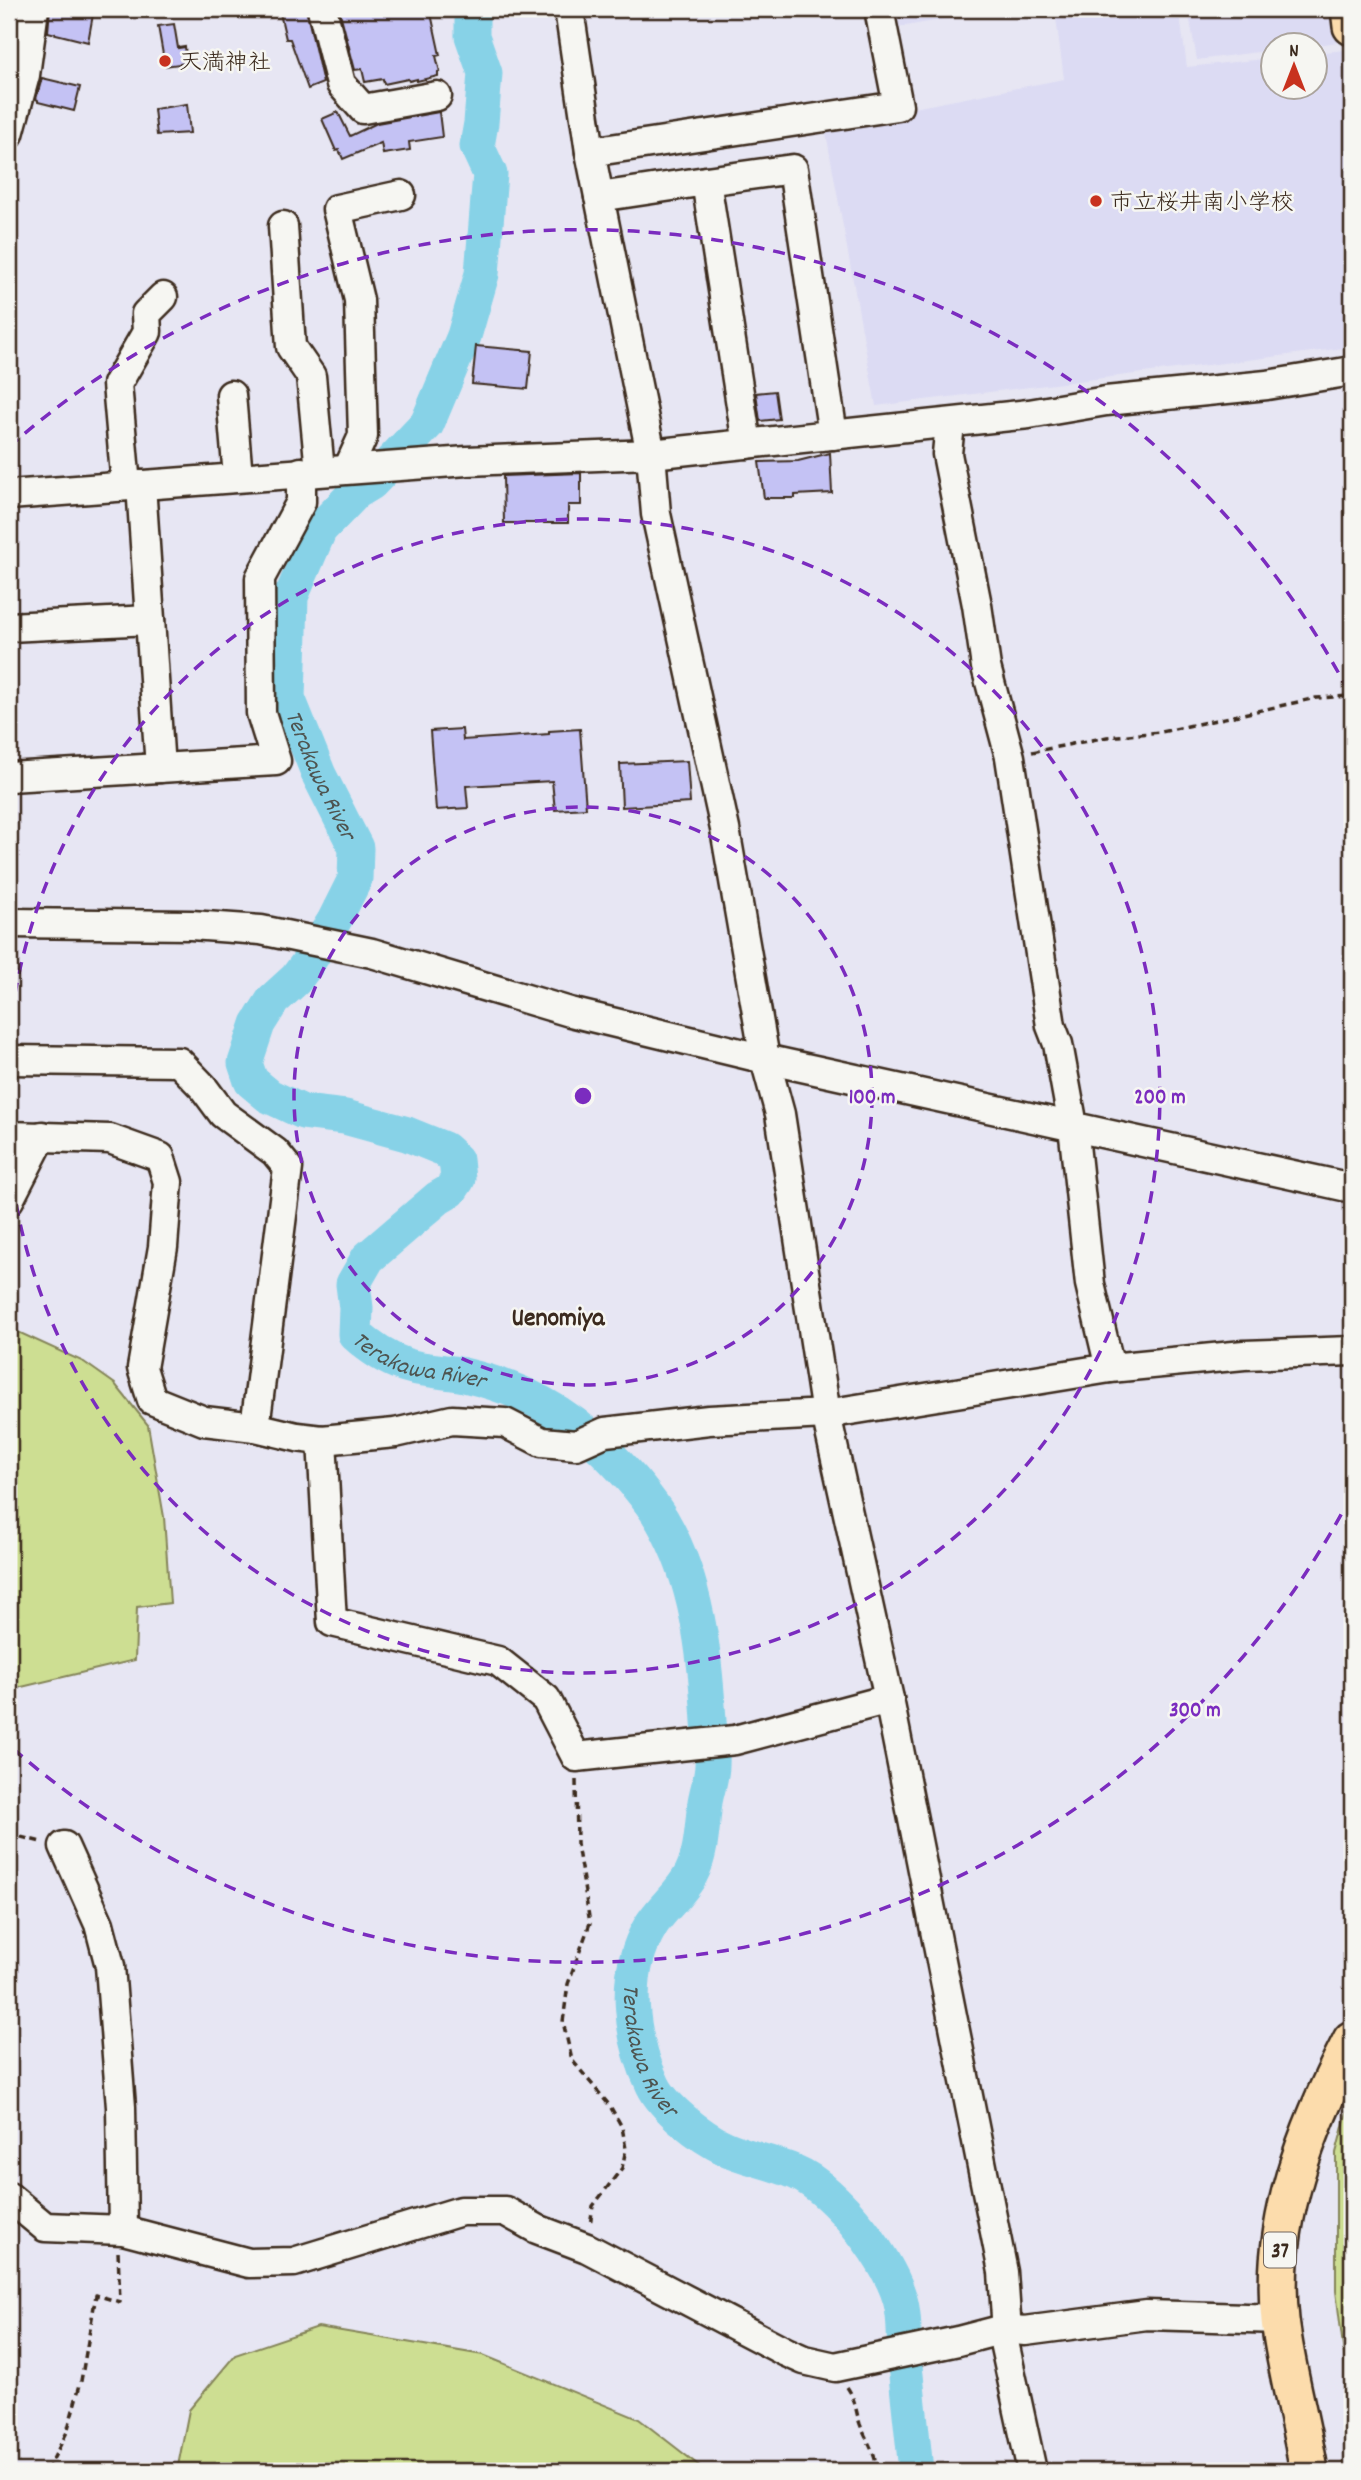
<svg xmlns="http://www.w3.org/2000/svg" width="1361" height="2480" viewBox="0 0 1361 2480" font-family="Dekko,'Klee One',sans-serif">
	<rect width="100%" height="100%" fill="#e7e6f3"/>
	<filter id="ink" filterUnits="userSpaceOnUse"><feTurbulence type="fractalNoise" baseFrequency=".0143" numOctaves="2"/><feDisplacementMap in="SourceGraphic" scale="14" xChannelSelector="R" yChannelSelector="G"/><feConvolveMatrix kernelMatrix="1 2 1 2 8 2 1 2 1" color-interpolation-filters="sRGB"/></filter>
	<g filter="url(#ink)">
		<!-- built -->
		<g fill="#dcdbf3">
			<polygon points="887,9 1002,9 889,29"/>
			<polygon points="1128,9 1179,9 1187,67 1273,58 1274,88 1316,88 1316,53 1345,50 1352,96 1352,347 876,406 824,122 914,108 1064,79 1056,18"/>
			<polygon points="1188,9 1340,9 1345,41 1310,46 1274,46 1273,50 1197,60"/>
		</g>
		<!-- green -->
		<g fill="#cdde92" stroke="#848458" stroke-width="2">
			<polygon points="9,1331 16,1331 84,1362 115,1384 148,1425 164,1517 170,1603 137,1607 135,1660 9,1690"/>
			<polygon points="1352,2093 1352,2418 1336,2291 1336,2153"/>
			<polygon points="318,2327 483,2355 639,2419 706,2471 177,2471 189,2410 235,2355"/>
		</g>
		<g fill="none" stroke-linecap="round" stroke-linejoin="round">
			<!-- river -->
			<path stroke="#87d2e7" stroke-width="35" id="s1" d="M472,9V36L485,73L481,123L477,146L490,174L482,274L464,336L427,424L371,483L356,492L320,529L291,597L288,698L319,775L356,848L355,879L334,921L307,964L296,979L273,1000L258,1024L245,1063L251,1081L269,1096L303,1112L345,1117L407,1134L444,1149L456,1160L458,1179L450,1191L438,1198L368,1258L353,1284L356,1308L355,1334C369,1347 387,1359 405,1365C424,1371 445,1371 464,1375C520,1388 564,1410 605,1451C626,1472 647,1495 662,1520C697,1580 705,1653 709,1721C710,1735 713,1751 712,1765C712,1777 707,1790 705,1802C702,1825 702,1853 691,1874C681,1894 661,1908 650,1927C622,1974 630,2037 653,2085C664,2108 701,2137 725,2148C747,2158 772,2162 795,2172C835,2188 895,2265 902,2308C906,2330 903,2353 906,2375C909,2407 913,2439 916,2471"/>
		</g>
		<!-- building -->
		<g fill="#c4c2f4" stroke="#3b2a1e" stroke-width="2">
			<polygon points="50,9 94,9 88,42 48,32"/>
			<polygon points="279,9 306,9 323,83 308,89 290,39 286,39"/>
			<polygon points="339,9 430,9 440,55 436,56 440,72 438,72 438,76 417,81 417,79 409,81 408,79 384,84 383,79 365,82 362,69 355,70"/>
			<polygon points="174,24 178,48 185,47 187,63 165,66 158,26"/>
			<polygon points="42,78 80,87 74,111 38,102 38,100 36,99"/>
			<polygon points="187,104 190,133 157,135 154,109"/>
			<polygon points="338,112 350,136 377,123 439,112 442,137 409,142 410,150 383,154 381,143 343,159 339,150 336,151 322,119"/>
			<polygon points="476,346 532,351 528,389 472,384"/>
			<polygon points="775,391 779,419 760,421 756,393"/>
			<polygon points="830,453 832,493 795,495 795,498 764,498 759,462 798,461"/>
			<polygon points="581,473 581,505 568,505 568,523 504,523 503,476"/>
			<polygon points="462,729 463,740 549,734 549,731 580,729 586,808 555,810 552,781 466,786 468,808 436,810 430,731"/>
			<polygon points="687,761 690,803 622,807 620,764"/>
		</g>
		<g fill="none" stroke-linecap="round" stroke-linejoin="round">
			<defs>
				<g id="minor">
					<polyline points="322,9 341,84 363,109 437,96"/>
					<polyline points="569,9 590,152 651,454 656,514 725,829 765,1059 780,1114 826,1414 889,1699 1003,2272 1006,2317 1004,2342 1032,2471"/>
					<polyline points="9,134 25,75 34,9"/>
					<polyline points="590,152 898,106 879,9"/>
					<polyline points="706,181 793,169 833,435"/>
					<polyline points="599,197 706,181 747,444"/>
					<polyline points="283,226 291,347 311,376 320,471"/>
					<polyline points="231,395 238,477"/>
					<polyline points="950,423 947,454 977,605 986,667 1010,757 1051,1026 1058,1044 1073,1126 1090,1284 1110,1368"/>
					<polyline points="348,469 363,436 359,300 337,209 401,195"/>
					<polyline points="141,485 160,768"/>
					<polyline points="126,486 117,384 147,332 146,314 163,297"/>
					<polyline points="9,495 467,461 651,454 1029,414 1106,401 1267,385 1352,371"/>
					<polyline points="9,627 150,620"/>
					<polyline points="9,777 276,761 261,713 260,578 301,502 301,472"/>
					<polyline points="9,923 191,925 261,930 372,953 570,1012 765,1059 1352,1188"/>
					<polyline points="9,1060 179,1062 203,1087 223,1114 275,1152 288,1168 255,1427"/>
					<polyline points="9,1136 110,1139 160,1157 168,1182 163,1247 142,1368 152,1400 204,1421 255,1427 297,1437 322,1440 395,1433 452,1420 505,1423 542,1442 576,1445 605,1432 709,1420 826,1414 1110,1368 1244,1355 1352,1351"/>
					<polyline points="9,1200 42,1136"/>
					<polyline points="322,1440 332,1622 498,1661 546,1699 576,1757 735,1740 889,1699"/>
					<polyline points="64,1846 99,1924 110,1966 121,2107 123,2230"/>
					<polyline points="9,2197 45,2227 123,2230 249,2263 294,2262 461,2211 505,2211 537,2229 587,2248 786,2352 804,2360 835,2367 958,2341 1004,2329 1025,2331 1147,2315 1280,2319"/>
				</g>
				<g id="major">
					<polyline points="1350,9 1352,26"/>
					<path d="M1309,2471C1301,2421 1286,2370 1280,2320C1269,2221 1308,2126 1352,2040"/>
				</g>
			</defs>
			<!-- minor casing -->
			<use href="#minor" stroke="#3b2a1e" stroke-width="33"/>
			<!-- major casing -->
			<use href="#major" stroke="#3b2a1e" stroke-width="42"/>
			<!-- path -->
			<g stroke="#3b2a1e" stroke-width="3.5" stroke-dasharray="7 5" stroke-linecap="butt">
				<polyline points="1032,752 1107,737 1161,732 1316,698 1352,696"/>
				<polyline points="576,1780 577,1844 590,1923 568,1984 563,2022 572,2060 610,2106 622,2127 626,2149 622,2168 593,2206 590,2225"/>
				<polyline points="9,1834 41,1842"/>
				<path d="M847,2387C856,2400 855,2409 860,2424C866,2440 876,2453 877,2471"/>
				<polyline points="47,2471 67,2432 81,2381 96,2295 120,2302 118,2251"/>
			</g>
			<!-- minor -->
			<use href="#minor" stroke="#f6f6f2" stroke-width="28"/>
			<!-- major -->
			<use href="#major" stroke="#fcdcac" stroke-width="37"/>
		</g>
	</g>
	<!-- distance rings -->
	<g fill="none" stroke="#7b2cbf" stroke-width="3.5" stroke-dasharray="12 9">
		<circle cx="583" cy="1096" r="289"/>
		<path d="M9 1036A577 577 0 1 1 9 1156"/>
		<path d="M1351 1496A866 866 0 0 1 9 1745M9 447A866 866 0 0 1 1351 696"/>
	</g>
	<!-- markers -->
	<g fill="#c8321e" stroke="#f6f6f2" stroke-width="2.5">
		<circle cx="165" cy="61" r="7"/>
		<circle cx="1096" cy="201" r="7"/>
	</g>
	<g text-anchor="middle" stroke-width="5" stroke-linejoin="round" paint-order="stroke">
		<!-- shield labels -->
		<rect fill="#f6f6f2" stroke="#73675e" stroke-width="2" x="1264" y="2232.5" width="32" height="35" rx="5"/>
		<g font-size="21" font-weight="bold" fill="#3b2a1e">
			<text x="1280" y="2257">37</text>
		</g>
		<!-- poi labels -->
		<g font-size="23" fill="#3b2a1e" stroke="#f6f6f2" text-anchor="start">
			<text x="179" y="69">天満神社</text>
			<text x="1110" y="209">市立桜井南小学校</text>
		</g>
		<!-- water labels -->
		<g font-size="24" font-style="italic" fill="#4e5450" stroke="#f6f6f2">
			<text dy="8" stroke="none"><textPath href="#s1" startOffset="840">Terakawa River</textPath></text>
			<text dy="8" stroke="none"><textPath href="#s1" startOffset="1703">Terakawa River</textPath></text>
			<text dy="8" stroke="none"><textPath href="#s1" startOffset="2564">Terakawa River</textPath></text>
		</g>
		<!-- quarter labels -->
		<g font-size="26" font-weight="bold" fill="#3b2a1e" stroke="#f6f6f2">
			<text x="558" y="1325">Uenomiya</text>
		</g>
	</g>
	<circle cx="583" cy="1096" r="10" fill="#7b2cbf" stroke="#f6f6f2" stroke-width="3.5"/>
	<g font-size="21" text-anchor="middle" font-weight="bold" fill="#7b2cbf" stroke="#f6f6f2" stroke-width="5" stroke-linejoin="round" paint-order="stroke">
		<text x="872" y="1103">100 m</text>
		<text x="1160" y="1103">200 m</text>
		<text x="1195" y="1716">300 m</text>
	</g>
	<!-- margin -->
	<rect width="1361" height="2480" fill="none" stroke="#f6f6f2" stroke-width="35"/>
	<rect x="18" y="18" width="1326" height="2445" fill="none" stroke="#3b2a1e" stroke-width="2.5" filter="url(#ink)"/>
	<!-- north arrow -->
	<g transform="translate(1294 66)"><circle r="33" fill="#f6f6f2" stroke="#aba49d" stroke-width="2"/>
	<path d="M0-5L12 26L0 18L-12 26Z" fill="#c8321e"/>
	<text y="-10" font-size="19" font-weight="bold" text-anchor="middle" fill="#3b2a1e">N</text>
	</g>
</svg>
